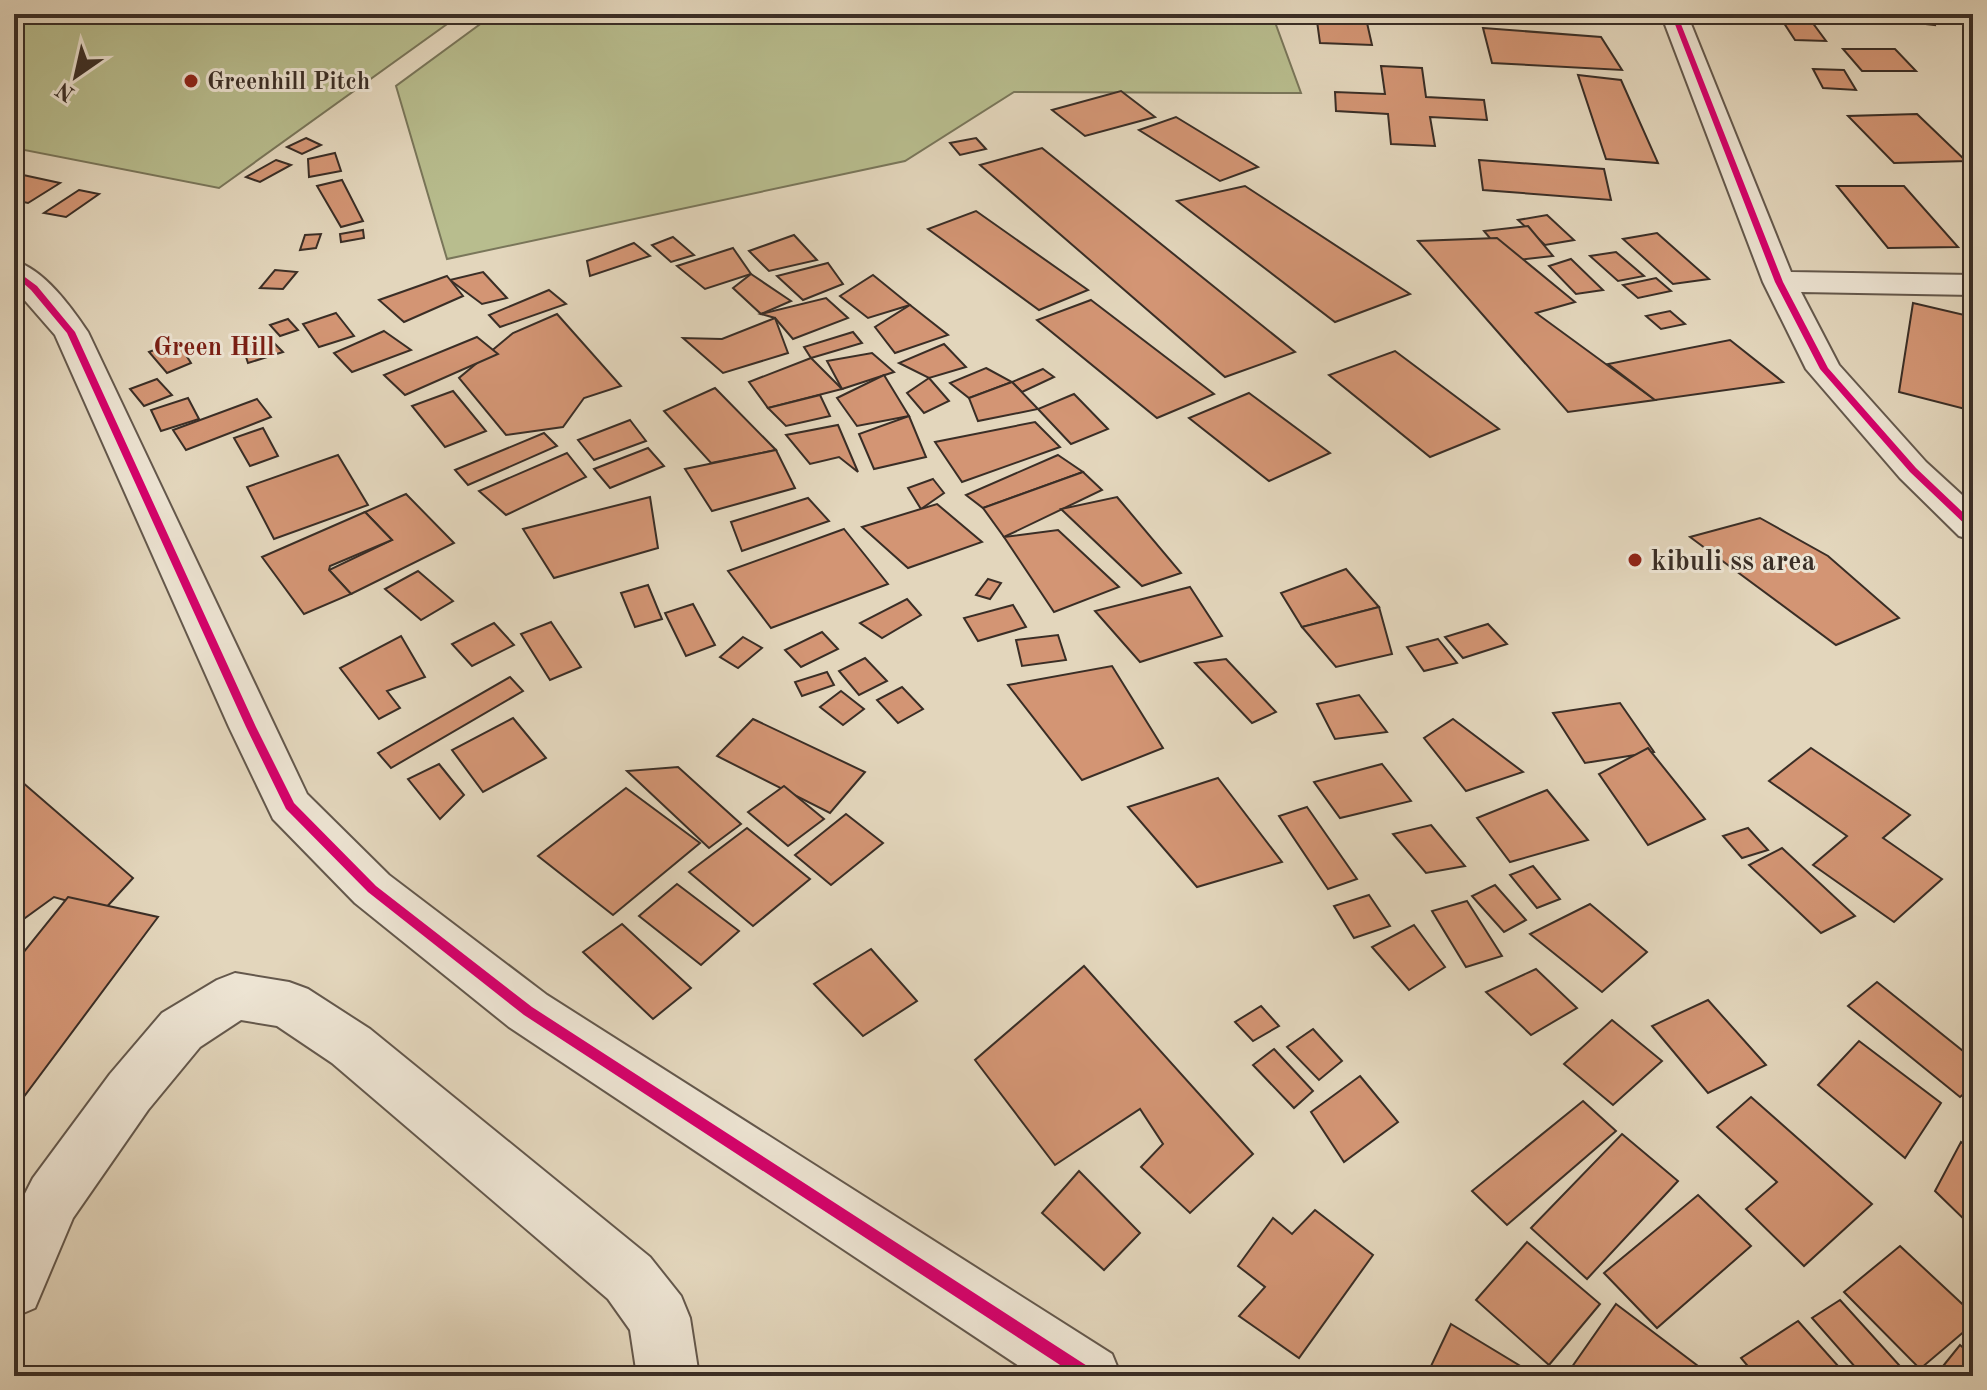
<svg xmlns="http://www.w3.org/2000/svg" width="1987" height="1390" viewBox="0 0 1987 1390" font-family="'Old Standard TT',serif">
	<rect width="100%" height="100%" fill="#e3d6bc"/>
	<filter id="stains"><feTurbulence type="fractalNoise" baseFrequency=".0025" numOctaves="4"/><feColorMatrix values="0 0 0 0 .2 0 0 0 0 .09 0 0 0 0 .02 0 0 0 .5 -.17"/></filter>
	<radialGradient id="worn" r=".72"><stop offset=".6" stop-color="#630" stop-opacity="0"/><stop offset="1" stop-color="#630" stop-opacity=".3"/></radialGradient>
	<!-- green -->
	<g fill="#b8bd8e" stroke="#79765a" stroke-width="2">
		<polygon points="14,14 461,14 219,188 14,148"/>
		<polygon points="494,14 1272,14 1301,93 1014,92 905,161 447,259 396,86"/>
	</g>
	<!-- building -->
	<g fill="#d39574" stroke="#3a2e26" stroke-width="2">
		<polygon points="1316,14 1365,14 1372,45 1320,43"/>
		<polygon points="1781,14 1838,14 1841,19 1782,16"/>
		<polygon points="1899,14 1934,18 1935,25 1900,21"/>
		<polygon points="1780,17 1809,18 1826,41 1795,40"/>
		<polygon points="1483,28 1601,37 1622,70 1492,63"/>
		<polygon points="1843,49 1895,49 1916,71 1862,71"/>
		<polygon points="1381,66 1422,68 1426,97 1484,100 1487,120 1430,117 1435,146 1391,144 1388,114 1336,111 1335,92 1385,94"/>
		<polygon points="1813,69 1844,70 1856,90 1823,88"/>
		<polygon points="1578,75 1621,80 1658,163 1606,159"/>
		<polygon points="1121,91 1155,117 1085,136 1052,110"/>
		<polygon points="1917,114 1966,161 1894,163 1848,116"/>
		<polygon points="1176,117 1258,167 1220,181 1139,130"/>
		<polygon points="306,138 321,145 302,154 287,147"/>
		<polygon points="976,138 986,149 960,155 950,143"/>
		<polygon points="1042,148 1295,352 1225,377 980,165"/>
		<polygon points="335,153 341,171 309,177 308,159"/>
		<polygon points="276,160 291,165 260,182 246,177"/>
		<polygon points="1479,160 1604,169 1611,200 1483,190"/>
		<polygon points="14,173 60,183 28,203 14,200"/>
		<polygon points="342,180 363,221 341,227 317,186"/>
		<polygon points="1245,186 1410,294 1335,322 1177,201"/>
		<polygon points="1837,186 1904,186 1958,247 1888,248"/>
		<polygon points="79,190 99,194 66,217 44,213"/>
		<polygon points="976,211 1088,290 1039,310 928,229"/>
		<polygon points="1547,215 1574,240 1545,245 1518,220"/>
		<polygon points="1528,226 1553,256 1509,261 1484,231"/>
		<polygon points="363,230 364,238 341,242 340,234"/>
		<polygon points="1657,233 1709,279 1673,284 1623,239"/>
		<polygon points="321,234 316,248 300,250 305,235"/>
		<polygon points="794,235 817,260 769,271 749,251"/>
		<polygon points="673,237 694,255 671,262 652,245"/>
		<polygon points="1497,238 1575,302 1536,313 1655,400 1568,412 1418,241"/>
		<polygon points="634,243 650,256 590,276 587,261"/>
		<polygon points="733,248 751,274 705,289 677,266"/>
		<polygon points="1616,252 1644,276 1618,281 1590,256"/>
		<polygon points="1571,259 1603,290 1576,294 1549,266"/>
		<polygon points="828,263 843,284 803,300 777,276"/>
		<polygon points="275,270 297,272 283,289 260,288"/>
		<polygon points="483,272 507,298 482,304 450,280"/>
		<polygon points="751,274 791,301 761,314 733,288"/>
		<polygon points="873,275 910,305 868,318 840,296"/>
		<polygon points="447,276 463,296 404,322 379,300"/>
		<polygon points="1656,278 1671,291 1638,298 1623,285"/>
		<polygon points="549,290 566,304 500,327 489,315"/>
		<polygon points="826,298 848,318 793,339 775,318 761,314"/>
		<polygon points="1091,300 1214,394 1157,418 1037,320"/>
		<polygon points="1913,303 1973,317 1973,411 1899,392"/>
		<polygon points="910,305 948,335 895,353 875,327"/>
		<polygon points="1670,311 1685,324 1661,329 1646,316"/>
		<polygon points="336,313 354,336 319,347 303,324"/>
		<polygon points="557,314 621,386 584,398 563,427 506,435 459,378 513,333"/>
		<polygon points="775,318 788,353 723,373 683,338 722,339"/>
		<polygon points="288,319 298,330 280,336 270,325"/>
		<polygon points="384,331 411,350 352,372 334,353"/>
		<polygon points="853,332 862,343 811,358 804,347"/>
		<polygon points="477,337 498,354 405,395 384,375"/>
		<polygon points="270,339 283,352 248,363 243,348"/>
		<polygon points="1730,340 1783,382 1655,400 1608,364"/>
		<polygon points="177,341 191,363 167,373 149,352"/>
		<polygon points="944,344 966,367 929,378 899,363"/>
		<polygon points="1395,351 1499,429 1430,457 1329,375"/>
		<polygon points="872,353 894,372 842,389 827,361"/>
		<polygon points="811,358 842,389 768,408 749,382"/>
		<polygon points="986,368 1012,382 969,398 950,383"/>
		<polygon points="1043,369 1054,377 1022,392 1012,382"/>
		<polygon points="884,375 909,416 857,426 837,398"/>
		<polygon points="929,378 949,401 924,413 907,393"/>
		<polygon points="157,379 172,395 144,406 130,389"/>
		<polygon points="1012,382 1038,409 978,421 969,398"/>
		<polygon points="715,388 776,450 711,463 664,411"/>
		<polygon points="453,391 486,431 445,447 412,406"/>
		<polygon points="1249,393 1330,453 1269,481 1189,418"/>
		<polygon points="1074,394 1108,429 1071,444 1038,409"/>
		<polygon points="820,395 830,416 786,426 768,408"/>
		<polygon points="188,398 199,419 161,431 151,410"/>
		<polygon points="257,399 271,417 186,450 173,430"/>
		<polygon points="909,416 926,457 874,469 859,434"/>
		<polygon points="630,420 646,441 594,460 578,440"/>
		<polygon points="1035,422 1060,447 962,482 935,442"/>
		<polygon points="838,425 858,472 839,457 810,464 786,435"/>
		<polygon points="263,428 278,456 250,466 234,438"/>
		<polygon points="544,433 557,446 468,485 455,470"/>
		<polygon points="648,448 664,466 610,488 594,469"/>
		<polygon points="776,450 795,488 712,511 685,469"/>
		<polygon points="567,453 586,477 506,515 479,491"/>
		<polygon points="338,455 368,505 274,539 247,487"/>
		<polygon points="1058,455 1083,472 983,508 966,495"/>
		<polygon points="1083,472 1102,490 1004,537 983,508"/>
		<polygon points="933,479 944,493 921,509 908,488"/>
		<polygon points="406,494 454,543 351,594 329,570 392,540 365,512"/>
		<polygon points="650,497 658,548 554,578 523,529"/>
		<polygon points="1117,497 1181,573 1142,586 1061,509"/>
		<polygon points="808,498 829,521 742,551 731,522"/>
		<polygon points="937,504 982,542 908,568 862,527"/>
		<polygon points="365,512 392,540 330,566 329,570 351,594 304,614 262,557"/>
		<polygon points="1760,518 1828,556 1899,618 1836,645 1690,537"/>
		<polygon points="844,529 888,584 771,628 728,571"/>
		<polygon points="1058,530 1119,587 1054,612 1004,537"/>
		<polygon points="1346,569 1379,607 1302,627 1281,593"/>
		<polygon points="418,571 453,601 421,620 385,589"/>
		<polygon points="988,579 1001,583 990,599 976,595"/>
		<polygon points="648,585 662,619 635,627 621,593"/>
		<polygon points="1190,587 1222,636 1140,662 1095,611"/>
		<polygon points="907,599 921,615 882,638 860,623"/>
		<polygon points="693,604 715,645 686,656 665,613"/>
		<polygon points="1013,605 1026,627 978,641 964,618"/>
		<polygon points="1379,607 1392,654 1336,667 1302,627"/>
		<polygon points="551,622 581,667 550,680 521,634"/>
		<polygon points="494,623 514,645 472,666 452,644"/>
		<polygon points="1488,624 1507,644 1463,658 1445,637"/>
		<polygon points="822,632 838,649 801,667 785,650"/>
		<polygon points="1058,635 1066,660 1022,666 1016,640"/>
		<polygon points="401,636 425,677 387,691 400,708 379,719 340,668"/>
		<polygon points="743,637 762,648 738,668 720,657"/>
		<polygon points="1438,639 1457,663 1424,671 1407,647"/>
		<polygon points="865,658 887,681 859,695 839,671"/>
		<polygon points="1226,659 1276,712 1252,723 1195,663"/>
		<polygon points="1112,666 1163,748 1082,780 1008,685"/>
		<polygon points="827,672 834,685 802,696 795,682"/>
		<polygon points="510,677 523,691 391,768 378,753"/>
		<polygon points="902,687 923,709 898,723 877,700"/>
		<polygon points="841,691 864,709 843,725 820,707"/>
		<polygon points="1359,695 1387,732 1335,739 1317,704"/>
		<polygon points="1620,703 1654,752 1585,763 1553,713"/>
		<polygon points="513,718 546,758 483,792 452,750"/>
		<polygon points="753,719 865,772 830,813 717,756"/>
		<polygon points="1453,719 1523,772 1466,791 1424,738"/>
		<polygon points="1648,748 1705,819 1648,845 1599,774"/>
		<polygon points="1811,748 1910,815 1883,838 1942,879 1894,922 1813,865 1847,836 1769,781"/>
		<polygon points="439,764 464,795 440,819 408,779"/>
		<polygon points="1382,764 1411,801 1340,818 1314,782"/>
		<polygon points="678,767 741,824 709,848 627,771"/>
		<polygon points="14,775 133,878 103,911 54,897 14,926"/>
		<polygon points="1218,778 1282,862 1197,887 1128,807"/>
		<polygon points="784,786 824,819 788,846 748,812"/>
		<polygon points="626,788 700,843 613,915 538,856"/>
		<polygon points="1547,790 1588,840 1510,862 1477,818"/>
		<polygon points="1307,807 1357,879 1328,889 1279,816"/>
		<polygon points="846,814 883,843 831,885 795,855"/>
		<polygon points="1431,825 1465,866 1426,873 1393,834"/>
		<polygon points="747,828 810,879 753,926 689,872"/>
		<polygon points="1748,828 1768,850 1742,858 1723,836"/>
		<polygon points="1782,848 1855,916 1821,933 1749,865"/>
		<polygon points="1533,866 1560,899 1537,908 1510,875"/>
		<polygon points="677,884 739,931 701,965 639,916"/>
		<polygon points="1495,885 1526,920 1504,932 1472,896"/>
		<polygon points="1369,895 1390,926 1354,938 1334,906"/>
		<polygon points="68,897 158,917 14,1110 14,964"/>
		<polygon points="1467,901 1502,956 1466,967 1432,911"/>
		<polygon points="1590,904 1647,952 1602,992 1530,934"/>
		<polygon points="622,924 691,988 653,1019 583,952"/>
		<polygon points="1414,925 1445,967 1409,990 1372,947"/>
		<polygon points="871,949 917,1001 863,1036 814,984"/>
		<polygon points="1084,966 1253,1154 1190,1213 1141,1167 1163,1144 1140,1109 1055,1165 975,1060"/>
		<polygon points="1536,969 1577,1008 1531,1035 1486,992"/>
		<polygon points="1877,982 1973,1059 1973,1086 1960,1097 1848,1006"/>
		<polygon points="1708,1000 1766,1065 1708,1093 1652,1026"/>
		<polygon points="1261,1006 1279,1026 1253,1041 1235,1022"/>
		<polygon points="1612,1020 1662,1061 1613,1105 1564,1064"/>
		<polygon points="1313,1029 1342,1061 1319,1080 1287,1047"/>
		<polygon points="1859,1041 1941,1103 1905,1158 1818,1085"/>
		<polygon points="1274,1049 1313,1091 1294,1108 1253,1065"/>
		<polygon points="1360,1076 1398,1122 1344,1162 1311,1112"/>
		<polygon points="1751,1097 1872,1204 1804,1266 1746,1209 1777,1182 1717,1127"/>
		<polygon points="1583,1101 1616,1131 1507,1225 1472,1191"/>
		<polygon points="1622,1134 1678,1181 1587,1279 1531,1228"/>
		<polygon points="1961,1142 1973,1152 1973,1228 1935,1191"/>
		<polygon points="1079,1171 1140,1233 1104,1270 1042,1213"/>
		<polygon points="1698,1195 1751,1246 1657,1328 1604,1273"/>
		<polygon points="1315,1210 1373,1255 1299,1358 1239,1316 1265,1287 1238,1266 1273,1218 1292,1234"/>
		<polygon points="1527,1242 1600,1304 1549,1365 1476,1300"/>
		<polygon points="1900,1246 1973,1314 1973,1324 1920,1369 1844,1292"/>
		<polygon points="1840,1300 1909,1376 1863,1376 1812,1318"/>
		<polygon points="1616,1304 1698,1366 1691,1376 1567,1374"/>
		<polygon points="1798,1321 1847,1376 1756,1376 1741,1358"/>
		<polygon points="1451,1324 1537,1376 1447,1376 1431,1366"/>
		<polygon points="1960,1345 1973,1356 1973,1376 1935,1376"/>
	</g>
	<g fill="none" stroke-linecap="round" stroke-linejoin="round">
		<defs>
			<g id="minor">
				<polygon points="1661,14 1687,14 1791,272 1973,275 1973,295 1801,292 1839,365 1926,462 1973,505 1973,540 1959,536 1900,478 1806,369 1763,282"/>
				<path d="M14,261C44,269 71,307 88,332L307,794L389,875L547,995L1112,1354L1121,1376H1034L509,1027L355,903L273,819L229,727L55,335L14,288Z"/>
				<polygon points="235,973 289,982 308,989 370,1029 650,1257 681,1296 690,1318 699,1376 637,1376 630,1330 608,1299 332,1063 277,1026 241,1020 200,1047 148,1110 73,1218 35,1308 14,1317 14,1215 33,1178 110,1074 162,1013 217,980"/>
			</g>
		</defs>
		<!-- minor casing -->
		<use href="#minor" stroke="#64584c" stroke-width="4"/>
		<!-- minor -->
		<use href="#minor" fill="#ede4d3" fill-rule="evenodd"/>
		<defs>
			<g id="cycleway">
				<polygon points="1671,14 1677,14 1783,282 1828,368 1916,468 1973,522 1973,530 1970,529 1910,472 1820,369 1775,282"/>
				<polygon points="14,269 37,286 75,332 256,727 294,803 376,886 532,1007 1095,1371 1097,1376 1077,1376 524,1015 368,892 286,809 246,727 67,333 31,290 14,275"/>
			</g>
		</defs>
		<!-- cycleway casing -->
		<use href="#cycleway" stroke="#ede4d3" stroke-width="5"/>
		<!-- cycleway -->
		<use href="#cycleway" fill="#d6006c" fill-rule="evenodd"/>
	</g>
	<!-- markers -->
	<g fill="#8f2418" stroke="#ede4d3" stroke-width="3">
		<circle cx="191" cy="81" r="8"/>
		<circle cx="1635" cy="560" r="8"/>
	</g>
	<g text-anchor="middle" stroke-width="6" stroke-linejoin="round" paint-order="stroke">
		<!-- far-poi labels -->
		<g font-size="24" font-weight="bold" fill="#3a2e26" stroke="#ede4d3" text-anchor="start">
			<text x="207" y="89">Greenhill Pitch</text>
		</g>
		<!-- far-quarter labels -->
		<g font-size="26" font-weight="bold" fill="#7a1f14" stroke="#ede4d3">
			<text x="214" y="355">Green Hill</text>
		</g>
		<!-- poi labels -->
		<g font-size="28" font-weight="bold" fill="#3a2e26" stroke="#ede4d3" text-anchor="start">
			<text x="1651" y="570">kibuli ss area</text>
		</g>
	</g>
	<!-- margin -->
	<rect width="1987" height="1390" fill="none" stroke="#e3d6bc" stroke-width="48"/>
	<rect x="16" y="16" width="1955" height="1358" fill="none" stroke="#3a2e26" stroke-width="4"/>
	<rect x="24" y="24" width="1939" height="1342" fill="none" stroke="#3a2e26" stroke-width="2"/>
	<!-- north arrow -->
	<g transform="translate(76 76) rotate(214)" stroke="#ede4d3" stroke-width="6" paint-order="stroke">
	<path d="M0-6L14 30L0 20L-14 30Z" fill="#3a2e26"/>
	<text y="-12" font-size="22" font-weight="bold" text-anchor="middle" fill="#3a2e26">N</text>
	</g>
	<rect width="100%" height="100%" filter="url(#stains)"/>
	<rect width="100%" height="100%" fill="url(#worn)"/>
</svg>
